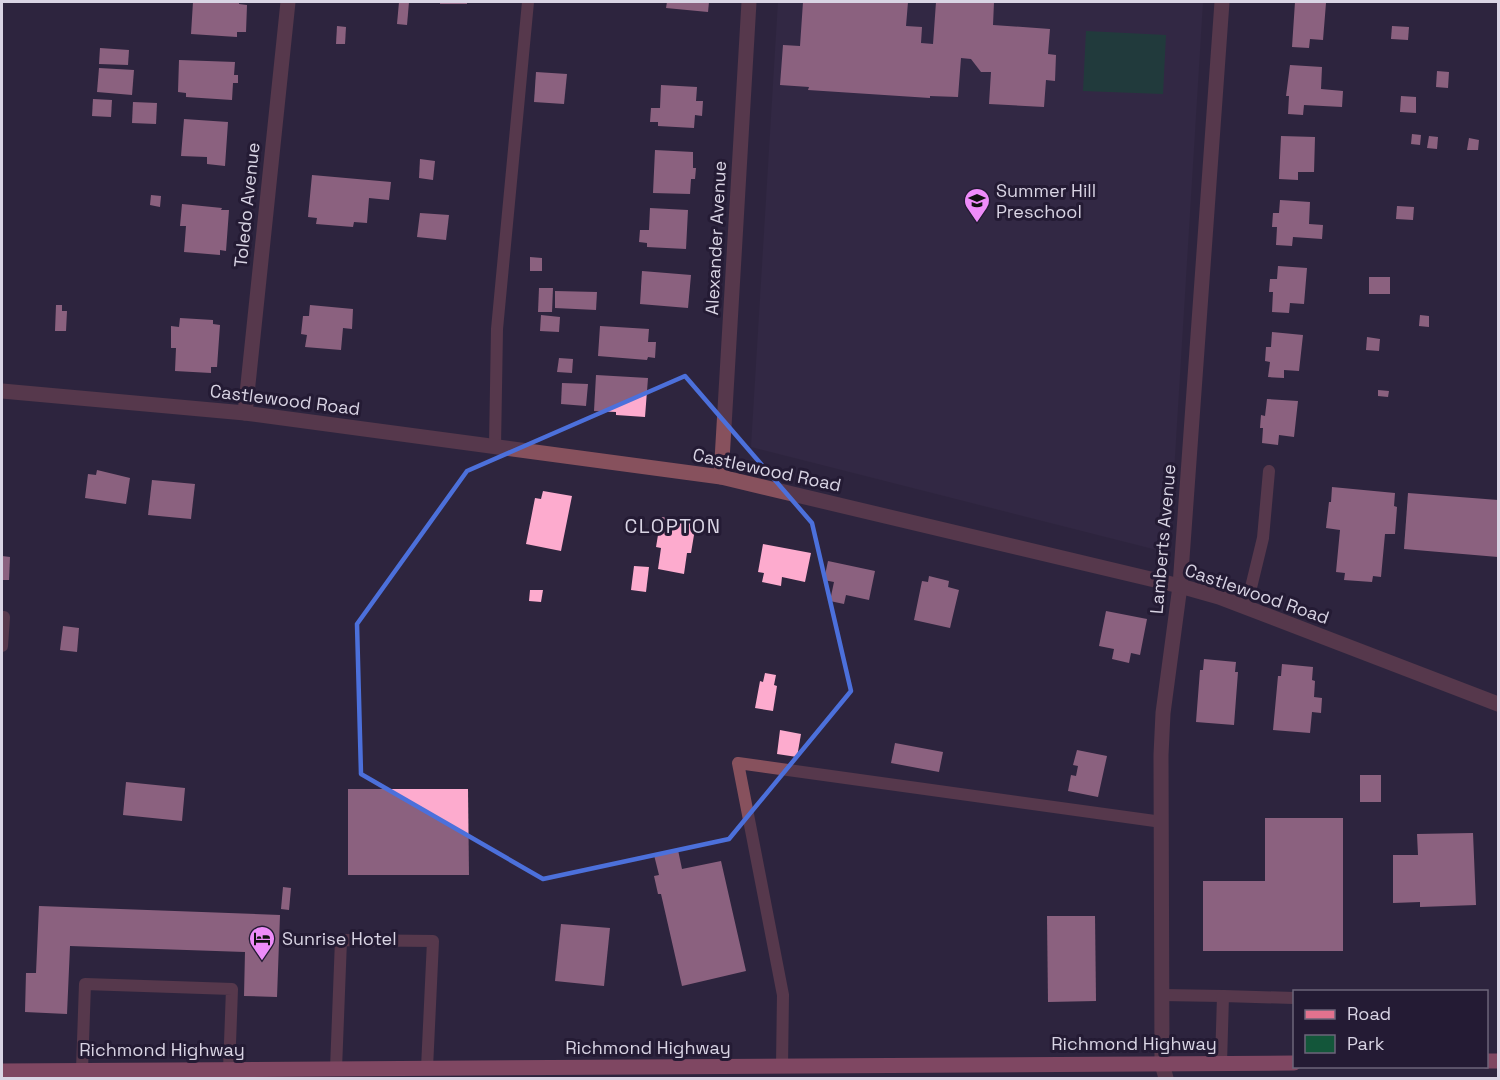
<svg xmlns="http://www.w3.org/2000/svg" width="1500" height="1080" viewBox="0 0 1500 1080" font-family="'Space Grotesk',sans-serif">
	<rect width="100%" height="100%" fill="#2e253e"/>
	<!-- built -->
	<polygon fill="#382d4c" points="778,2 1203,2 1169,553 751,447"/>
	<!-- green -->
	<polygon fill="#13563a" points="1086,31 1166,35 1163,94 1083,91"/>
	<!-- building -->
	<g fill="#fdabce">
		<polygon points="193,2 239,2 239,4 247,5 246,32 237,32 237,37 191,34"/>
		<polygon points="399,2 409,2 407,25 397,24"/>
		<rect x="440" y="2" width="27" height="2"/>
		<polygon points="667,2 709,2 708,12 666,8"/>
		<polygon points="803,2 908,2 906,26 922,27 921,43 933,44 936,2 994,2 993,25 1050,29 1048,54 1056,55 1055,81 1046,80 1044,107 989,104 991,72 981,72 971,59 961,58 958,97 930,96 930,98 808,90 809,87 780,85 783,45 800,46"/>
		<polygon points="1295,2 1326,3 1323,40 1310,39 1309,48 1292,47"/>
		<polygon points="337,26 346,27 345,44 336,44"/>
		<polygon points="1392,26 1409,27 1408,40 1391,39"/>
		<polygon points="100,48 129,50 128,65 99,64"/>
		<polygon points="179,60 235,62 234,75 238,75 238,83 233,83 232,100 186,97 186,93 178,92"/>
		<polygon points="1290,65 1322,67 1321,89 1343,91 1342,107 1304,105 1303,115 1288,114 1289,96 1286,96"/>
		<polygon points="99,68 134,70 132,95 97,92"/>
		<polygon points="1437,71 1449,72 1448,88 1436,87"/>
		<polygon points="536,72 567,74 564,104 534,102"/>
		<polygon points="661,85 697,87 696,101 703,101 702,116 695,115 694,128 658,126 658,122 650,122 651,108 660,108"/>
		<polygon points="1401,96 1416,97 1416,113 1400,112"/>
		<polygon points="93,99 112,100 111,117 92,116"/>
		<polygon points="133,102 157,103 156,124 132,123"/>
		<polygon points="184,119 228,122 225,166 207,164 207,157 181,156"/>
		<polygon points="1412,134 1421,135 1420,145 1411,144"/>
		<polygon points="1281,136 1315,137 1314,172 1298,172 1298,180 1279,179"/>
		<polygon points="1429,136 1438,137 1437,149 1427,148"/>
		<polygon points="1469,138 1479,140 1478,150 1467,150"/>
		<polygon points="655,150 693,152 693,168 696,168 695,179 691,179 690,194 653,193"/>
		<polygon points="420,159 435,161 433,180 419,178"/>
		<polygon points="312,175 391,182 389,200 369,198 367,223 354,222 353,227 316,224 317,218 308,217"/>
		<polygon points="151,195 161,196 160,207 150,205"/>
		<polygon points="1280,200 1310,202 1309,224 1323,225 1322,239 1293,237 1292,246 1276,245 1277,227 1272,227 1273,213 1279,213"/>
		<polygon points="182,204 222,208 221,210 229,210 226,251 220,250 220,255 184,252 186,226 180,226"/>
		<polygon points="1397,206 1414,207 1413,220 1396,219"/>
		<polygon points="650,208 688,210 686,249 647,247 647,243 639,242 640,230 649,230"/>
		<polygon points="420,213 449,215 446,240 417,237"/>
		<polygon points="530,257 542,258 542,271 530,271"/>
		<polygon points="1278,266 1307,268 1304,304 1290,303 1289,313 1272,312 1273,292 1269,292 1270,279 1277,279"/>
		<polygon points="642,271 691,275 688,308 640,304"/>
		<rect x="1369" y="277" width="21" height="17"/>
		<polygon points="539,288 553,288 552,312 538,312"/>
		<polygon points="555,291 597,292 596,310 555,308"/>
		<polygon points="56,305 62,305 62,311 67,311 66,331 55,331"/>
		<polygon points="310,305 353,309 352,329 343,328 341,350 305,347 307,335 301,334 303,316 309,316"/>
		<polygon points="541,315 560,317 559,332 540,331"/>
		<polygon points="1420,315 1429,316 1429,327 1419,326"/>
		<polygon points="180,318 213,320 213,324 220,325 217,367 211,367 211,373 175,371 176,348 171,348 171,326 179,327"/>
		<polygon points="600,326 649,329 648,342 656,342 655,358 648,357 647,360 598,356"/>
		<polygon points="1272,332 1303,335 1299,371 1284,370 1284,378 1268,377 1270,362 1265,361 1266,347 1271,347"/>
		<polygon points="1367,337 1380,339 1379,351 1366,350"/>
		<polygon points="559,358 573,359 572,373 557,372"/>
		<polygon points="596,375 648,378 645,417 616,415 616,412 594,411"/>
		<polygon points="562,383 588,384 586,406 561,404"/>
		<polygon points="1378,390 1389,391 1388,397 1378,396"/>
		<polygon points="1267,399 1298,401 1294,437 1279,435 1278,445 1262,443 1263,428 1260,428 1261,415 1265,416"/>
		<polygon points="97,470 130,478 126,504 85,498 88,474 96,475"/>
		<polygon points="152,480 195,484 191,519 148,515"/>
		<polygon points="1332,487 1395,493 1394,506 1397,507 1395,534 1385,534 1381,577 1373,576 1372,582 1344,580 1345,573 1336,572 1340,530 1326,528 1329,502 1331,502"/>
		<polygon points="543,491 572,496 561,551 526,544 535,498 541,499"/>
		<polygon points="1408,493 1498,500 1498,557 1404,549"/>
		<polygon points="661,517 696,523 691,553 687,553 684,574 658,569 661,548 656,547"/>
		<polygon points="763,544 811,553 805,582 782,577 781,586 762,582 764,573 758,572"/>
		<polygon points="2,556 10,557 9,580 2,580"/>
		<polygon points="828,561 875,571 869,600 846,595 844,604 830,601 834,582 824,580"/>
		<polygon points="634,566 649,567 646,592 631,590"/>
		<polygon points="929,576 949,581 948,587 959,590 950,628 914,620 922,581 928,582"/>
		<polygon points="530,590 543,590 541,602 529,601"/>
		<polygon points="1106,611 1147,619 1140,655 1131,653 1129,663 1112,659 1114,649 1099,646"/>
		<polygon points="63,626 79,628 77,652 60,650"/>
		<polygon points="1204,659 1236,662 1235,672 1238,672 1234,725 1196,722 1200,670 1203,670"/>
		<polygon points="1282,664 1313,667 1312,680 1315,681 1314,697 1322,698 1321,713 1312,712 1310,733 1273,730 1278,676 1281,676"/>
		<polygon points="765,673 776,675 774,685 777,686 773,711 755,708 760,681 763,682"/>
		<polygon points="780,730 801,734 797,757 777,754"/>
		<polygon points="895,743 943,752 939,772 891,763"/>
		<polygon points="1077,750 1107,756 1098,797 1068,791 1071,775 1076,776 1078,766 1073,765"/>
		<rect x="1360" y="775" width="21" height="27"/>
		<polygon points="126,782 185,788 182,821 123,815"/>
		<polygon points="348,789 468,789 469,875 348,875"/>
		<polygon points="1265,818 1343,818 1343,951 1203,951 1203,881 1265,881"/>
		<polygon points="1473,833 1476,905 1420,907 1420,902 1393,903 1393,855 1418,855 1417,834"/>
		<polygon points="678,850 682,869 721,861 746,971 682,986 661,894 658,894 654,876 659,875 654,855"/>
		<polygon points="283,887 291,888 289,910 281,909"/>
		<polygon points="39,906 280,915 277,997 244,996 245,952 70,946 67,1014 25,1012 26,973 36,973"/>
		<polygon points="1047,916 1095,916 1096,1001 1048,1002"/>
		<polygon points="561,924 610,928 604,986 555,981"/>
	</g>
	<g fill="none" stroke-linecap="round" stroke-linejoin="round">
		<!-- service -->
		<g stroke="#87515d" stroke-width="12">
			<polyline points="495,446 497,329 528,2"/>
			<polyline points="1246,608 1263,538 1269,471"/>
			<polyline points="2,617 4,617 2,646"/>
			<polyline points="1162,995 1223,996"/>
			<polyline points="1221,1063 1223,996 1294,998"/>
			<polyline points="782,1065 783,995 738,763 1162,822"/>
			<polyline points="336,1069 341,940 433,941 427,1068"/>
			<polyline points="82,1070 85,984 232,989 229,1070"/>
		</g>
		<!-- minor -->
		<g stroke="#87515d" stroke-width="15">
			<polyline points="245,413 288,2"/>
			<polyline points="721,477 749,2"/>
			<polyline points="1166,1078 1162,1064 1161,755 1163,713 1180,586 1222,2"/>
		</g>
		<!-- tertiary -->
		<polyline stroke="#87515d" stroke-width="15" points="2,391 245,413 721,477 1180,586 1219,597 1498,704"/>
		<!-- primary -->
		<g stroke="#e2728e" stroke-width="15">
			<polyline points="1486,1061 1498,1061"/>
			<polyline points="2,1071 1294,1063"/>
		</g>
	</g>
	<!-- marked area -->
	<path d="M0 0H1500V1080H0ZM685,376L812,523L851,691L729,839L543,879L361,774L357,624L467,471Z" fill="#2e253e" fill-opacity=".55" fill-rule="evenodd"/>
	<path fill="none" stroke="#4c70db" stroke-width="4.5" stroke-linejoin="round" d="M685,376L812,523L851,691L729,839L543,879L361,774L357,624L467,471Z"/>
	<!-- icons -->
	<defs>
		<symbol id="school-pin" viewBox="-11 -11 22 30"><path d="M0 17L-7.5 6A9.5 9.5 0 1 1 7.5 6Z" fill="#ee8cf9" stroke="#241b34"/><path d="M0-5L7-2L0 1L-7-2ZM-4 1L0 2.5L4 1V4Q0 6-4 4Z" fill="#111"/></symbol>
		<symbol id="hotel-pin" viewBox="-11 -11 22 30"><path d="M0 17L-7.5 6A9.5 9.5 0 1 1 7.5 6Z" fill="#ee8cf9" stroke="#241b34"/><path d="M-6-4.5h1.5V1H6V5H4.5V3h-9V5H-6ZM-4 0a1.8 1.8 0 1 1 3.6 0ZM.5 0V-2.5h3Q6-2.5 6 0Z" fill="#111"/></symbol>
	</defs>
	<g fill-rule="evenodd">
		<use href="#school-pin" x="962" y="186" width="30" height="40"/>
		<use href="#hotel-pin" x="247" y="924" width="30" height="40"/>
	</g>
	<g text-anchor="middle" stroke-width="6" stroke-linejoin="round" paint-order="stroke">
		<!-- poi labels -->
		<g font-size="18" fill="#d9d4e4" stroke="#241b34" text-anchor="start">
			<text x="996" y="197">Summer Hill<tspan x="996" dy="21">Preschool</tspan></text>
			<text x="282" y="945">Sunrise Hotel</text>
		</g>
		<!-- street labels -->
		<g font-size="18" fill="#d9d4e4" stroke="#241b34">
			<text transform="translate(247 205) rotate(-84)" y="6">Toledo Avenue</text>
			<text transform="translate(716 238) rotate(-87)" y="6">Alexander Avenue</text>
			<text transform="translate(285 400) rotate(7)" y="6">Castlewood Road</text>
			<text transform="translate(767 470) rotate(12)" y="6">Castlewood Road</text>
			<text transform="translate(1163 539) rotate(-85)" y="6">Lamberts Avenue</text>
			<text transform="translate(1257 594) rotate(19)" y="6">Castlewood Road</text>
			<text x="1134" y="1050">Richmond Highway</text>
			<text x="648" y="1054">Richmond Highway</text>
			<text x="162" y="1056">Richmond Highway</text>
		</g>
		<!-- neighbourhood labels -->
		<g font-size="20" letter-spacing="1.5" fill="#d9d4e4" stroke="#241b34">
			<text x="673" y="533">CLOPTON</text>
		</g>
	</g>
	<!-- border -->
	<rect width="1500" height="1080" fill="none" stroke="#d9d4e4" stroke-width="6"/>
	<!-- legend -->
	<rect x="1293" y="990" width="195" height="78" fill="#241b34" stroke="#6c657a" stroke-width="1.5"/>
	<rect x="1305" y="1010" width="30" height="9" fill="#e2728e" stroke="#6c657a" stroke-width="1.5"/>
	<text x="1347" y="1020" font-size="18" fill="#d9d4e4">Road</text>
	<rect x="1305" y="1035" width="30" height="18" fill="#13563a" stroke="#6c657a" stroke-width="1.5"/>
	<text x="1347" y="1050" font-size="18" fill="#d9d4e4">Park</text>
</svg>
